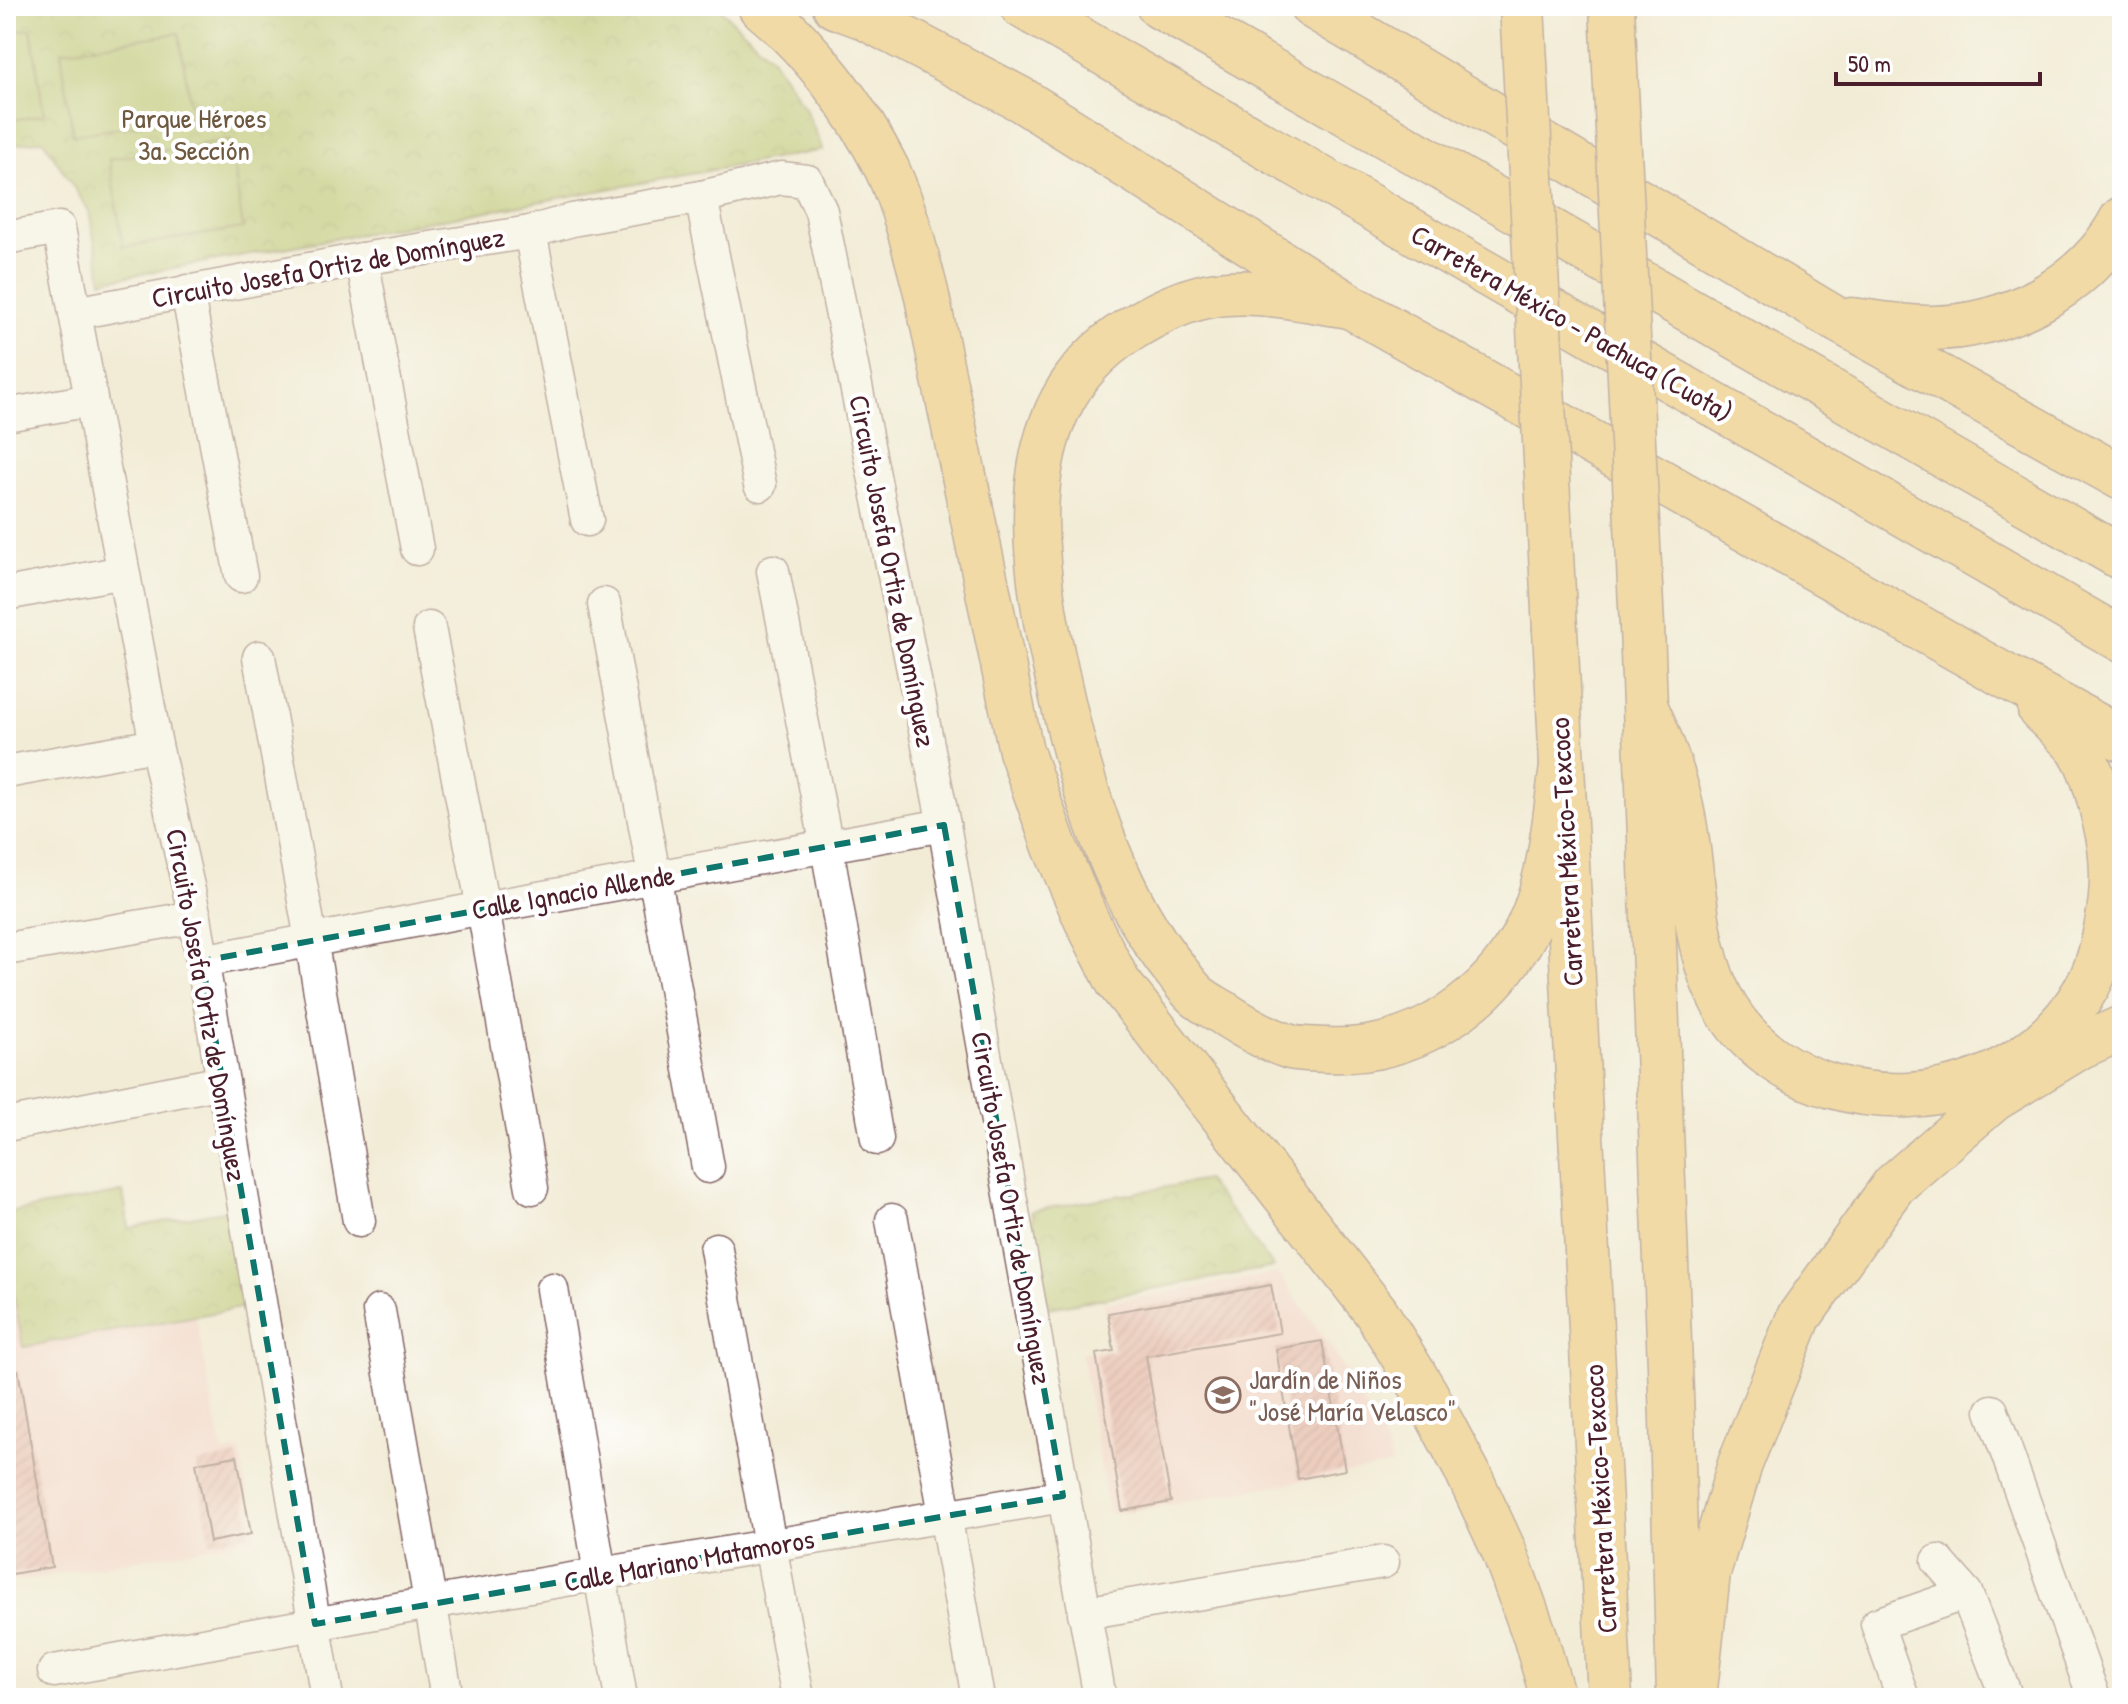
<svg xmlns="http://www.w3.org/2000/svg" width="2128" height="1704" viewBox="0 0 2128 1704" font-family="'Patrick Hand',sans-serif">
	<defs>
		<pattern id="park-crowns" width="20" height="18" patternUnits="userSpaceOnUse" patternTransform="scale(2)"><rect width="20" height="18" fill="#b1c265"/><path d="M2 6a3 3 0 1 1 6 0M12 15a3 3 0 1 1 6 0" fill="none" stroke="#9aa658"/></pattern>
		<pattern id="building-hatch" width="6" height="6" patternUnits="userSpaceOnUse" patternTransform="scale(2)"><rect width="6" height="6" fill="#e5a7a1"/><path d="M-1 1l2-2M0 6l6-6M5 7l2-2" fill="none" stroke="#bc8783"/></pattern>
	</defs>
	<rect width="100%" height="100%" fill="#fff"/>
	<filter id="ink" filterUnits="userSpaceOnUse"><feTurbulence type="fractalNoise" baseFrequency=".0125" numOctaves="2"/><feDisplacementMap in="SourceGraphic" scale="16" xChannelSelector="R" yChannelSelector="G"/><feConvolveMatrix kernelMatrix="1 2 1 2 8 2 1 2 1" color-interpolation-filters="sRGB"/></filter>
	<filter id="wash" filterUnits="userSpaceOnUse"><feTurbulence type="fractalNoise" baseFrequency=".006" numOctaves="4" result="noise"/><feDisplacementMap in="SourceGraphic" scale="32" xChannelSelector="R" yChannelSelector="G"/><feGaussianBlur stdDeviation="1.8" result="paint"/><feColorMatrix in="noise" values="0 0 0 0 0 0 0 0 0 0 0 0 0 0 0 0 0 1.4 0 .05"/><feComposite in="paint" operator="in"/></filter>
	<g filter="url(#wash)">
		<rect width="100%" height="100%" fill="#f2ecd7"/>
		<!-- built -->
		<g fill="#f7d0cd">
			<polygon points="6,1251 23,1347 196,1316 222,1453 240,1450 256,1539 6,1583"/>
			<polygon points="1278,1273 1333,1351 1382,1436 1393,1465 1109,1515 1081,1353 1111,1348 1103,1303"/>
		</g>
		<!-- park -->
		<g fill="url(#park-crowns)" stroke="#7e7048" stroke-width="2">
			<polygon points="6,6 717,6 772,58 806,110 823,150 102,281 89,211 43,140 6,146"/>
			<polygon points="1206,1180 1274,1267 1048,1308 1031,1211"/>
			<polygon points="123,1192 129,1228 229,1210 246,1307 23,1347 6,1251 6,1213"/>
		</g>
		<!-- garden -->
		<g fill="#b1c265" stroke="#7e7048" stroke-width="2">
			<polygon points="31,29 44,115 6,121 6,33"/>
			<polygon points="179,33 192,117 73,135 61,51"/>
			<polygon points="230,140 243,228 123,247 109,159"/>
		</g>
		<g id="blocks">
			<!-- building -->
			<g fill="url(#building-hatch)">
				<polygon points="1271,1285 1280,1333 1146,1356 1171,1502 1122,1511 1096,1354 1114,1351 1108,1313"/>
				<polygon points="1322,1341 1345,1470 1298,1479 1276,1349"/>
				<polygon points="18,1370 52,1567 6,1575 6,1371"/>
				<polygon points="237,1456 251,1534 210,1542 196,1463"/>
			</g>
		</g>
	</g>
	<g filter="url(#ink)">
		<use href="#blocks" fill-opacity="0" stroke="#856767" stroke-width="2"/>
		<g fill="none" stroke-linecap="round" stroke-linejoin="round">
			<defs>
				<g id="minor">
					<polyline points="701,197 760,485"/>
					<polyline points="530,232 587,520"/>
					<polyline points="6,238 59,228 156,745 195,917 327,1698"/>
					<polyline points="362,259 417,549"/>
					<polyline points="187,291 241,576"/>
					<polyline points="75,313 362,259 530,232 572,220 701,197 781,178 807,181 821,211 944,825 1100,1698"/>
					<polyline points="6,415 91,400"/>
					<polyline points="773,571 827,847 877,1139"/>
					<polyline points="6,594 123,572"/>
					<polyline points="604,604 708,1167"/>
					<polyline points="429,628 483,908 532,1188"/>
					<polyline points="259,657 311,939 359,1221"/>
					<polyline points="6,772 156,745"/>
					<polyline points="6,949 195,917"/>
					<polyline points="202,961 483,908 944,825"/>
					<polyline points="6,1125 223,1082"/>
					<polyline points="892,1220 978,1698"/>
					<polyline points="716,1249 798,1698"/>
					<polyline points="552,1289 621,1698"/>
					<polyline points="379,1311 447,1698"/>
					<polyline points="1992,1411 2094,1698"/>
					<polyline points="1938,1561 1966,1593 2007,1698"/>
					<polyline points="1084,1613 1383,1562"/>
					<polyline points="54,1671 430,1603 1063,1496"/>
					<polyline points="1903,1698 1877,1624 1966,1593"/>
				</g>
				<g id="trunk">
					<polyline points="1642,627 1672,1420 1679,1698"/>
					<polyline points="1555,630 1610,1698"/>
				</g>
				<g id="motorway">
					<path d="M760,6C812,49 857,109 887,169C905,208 915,250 926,292L1021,751L1055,847L1086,919L1118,982L1376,1312L1426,1394L1468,1473L1504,1551L1535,1636L1553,1698"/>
					<polyline points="835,6 862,16 1022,100 1350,306 2007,677 2122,739"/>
					<polyline points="1022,6 2122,640"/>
					<polyline points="1159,6 2122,558"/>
					<polyline points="1312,6 1834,318 2122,478"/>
					<path d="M1350,306C1304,300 1252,286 1206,296C1179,302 1153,315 1129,330C996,413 1036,587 1066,715C1087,804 1118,900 1177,972C1183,980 1189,989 1197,996C1204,1002 1214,1007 1222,1012C1243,1026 1266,1039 1290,1047C1302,1050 1316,1049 1328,1050C1406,1054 1479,1010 1519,944C1551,891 1553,827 1562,767"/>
					<path d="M1852,320C1879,323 1906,328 1932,328C2007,327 2086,287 2122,219"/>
					<path d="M1646,708C1663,744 1677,782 1684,822C1695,884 1693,954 1727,1010C1750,1047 1790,1075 1832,1086C1928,1114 2037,1078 2087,987C2098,969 2103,945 2107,924C2114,890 2114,856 2105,822C2100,801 2092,766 2079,749C2068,735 2053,723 2040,710"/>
					<polyline points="1694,1698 1708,1573 1740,1464 1799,1317 1894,1185 1994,1099 2081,1046 2122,1028"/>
				</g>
			</defs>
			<!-- minor casing -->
			<use href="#minor" stroke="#856767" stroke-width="35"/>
			<!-- trunk casing -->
			<use href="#trunk" stroke="#856767" stroke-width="47"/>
			<!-- motorway casing -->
			<use href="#motorway" stroke="#856767" stroke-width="47"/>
			<!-- minor -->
			<use href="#minor" stroke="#fff" stroke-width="32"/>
			<!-- trunk -->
			<use href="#trunk" stroke="#efc469" stroke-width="44"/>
			<!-- motorway -->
			<use href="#motorway" stroke="#efc469" stroke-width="44"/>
			<defs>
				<g id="trunk-bridge">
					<polyline points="1522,6 1555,630"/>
					<polyline points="1612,6 1642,627"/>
				</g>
			</defs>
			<!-- trunk-bridge casing -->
			<use href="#trunk-bridge" stroke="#856767" stroke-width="47" stroke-linecap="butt"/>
			<!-- trunk-bridge -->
			<use href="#trunk-bridge" stroke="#efc469" stroke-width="44"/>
		</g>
	</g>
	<!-- marked area -->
	<path d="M0 0H2128V1704H0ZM944,825L1063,1496L315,1624L202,961Z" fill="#f2ecd7" fill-opacity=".55" fill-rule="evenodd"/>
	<path fill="none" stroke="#0f766e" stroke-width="6" stroke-dasharray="16 10" stroke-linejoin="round" d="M944,825L1063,1496L315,1624L202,961Z"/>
	<!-- icons -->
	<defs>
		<symbol id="school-ring" viewBox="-11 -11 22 22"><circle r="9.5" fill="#fff" stroke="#8d6e63" stroke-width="1.5"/><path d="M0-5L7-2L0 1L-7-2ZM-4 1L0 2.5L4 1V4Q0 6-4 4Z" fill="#8d6e63"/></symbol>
	</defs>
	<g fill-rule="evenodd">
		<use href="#school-ring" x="1203" y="1375" width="40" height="40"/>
	</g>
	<g text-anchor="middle" stroke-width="8" stroke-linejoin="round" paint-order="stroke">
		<!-- park labels -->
		<g font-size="28" fill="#6e583f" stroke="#fff">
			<text x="194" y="128">Parque Héroes<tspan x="194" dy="32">3a. Sección</tspan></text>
		</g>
		<!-- street labels -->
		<g font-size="28" fill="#4a1f2b" stroke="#fff">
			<text transform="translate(328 267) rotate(-10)" y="10">Circuito Josefa Ortiz de Domínguez</text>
			<text transform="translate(1572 323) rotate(30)" y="10">Carretera México - Pachuca (Cuota)</text>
			<text transform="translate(893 571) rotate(79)" y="10">Circuito Josefa Ortiz de Domínguez</text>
			<text transform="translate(1566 852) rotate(-93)" y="10">Carretera México-Texcoco</text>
			<text transform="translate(573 892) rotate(-10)" y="10">Calle Ignacio Allende</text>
			<text transform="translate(207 1005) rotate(80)" y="10">Circuito Josefa Ortiz de Domínguez</text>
			<text transform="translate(1012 1208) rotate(80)" y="10">Circuito Josefa Ortiz de Domínguez</text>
			<text transform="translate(1600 1499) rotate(-93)" y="10">Carretera México-Texcoco</text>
			<text transform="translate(689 1560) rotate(-10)" y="10">Calle Mariano Matamoros</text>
		</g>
		<!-- education labels -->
		<g font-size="28" fill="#785e54" stroke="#fff" text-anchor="start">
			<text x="1249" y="1389">Jardín de Niños<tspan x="1249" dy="32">"José María Velasco"</tspan></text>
		</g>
	</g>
	<!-- margin -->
	<rect width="2128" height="1704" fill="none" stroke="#fff" stroke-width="32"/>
	<!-- scale -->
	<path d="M1836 72v12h204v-12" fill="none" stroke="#4a1f2b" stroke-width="4"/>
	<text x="1848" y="72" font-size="24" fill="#4a1f2b" stroke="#ffffff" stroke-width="6" paint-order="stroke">50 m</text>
</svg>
